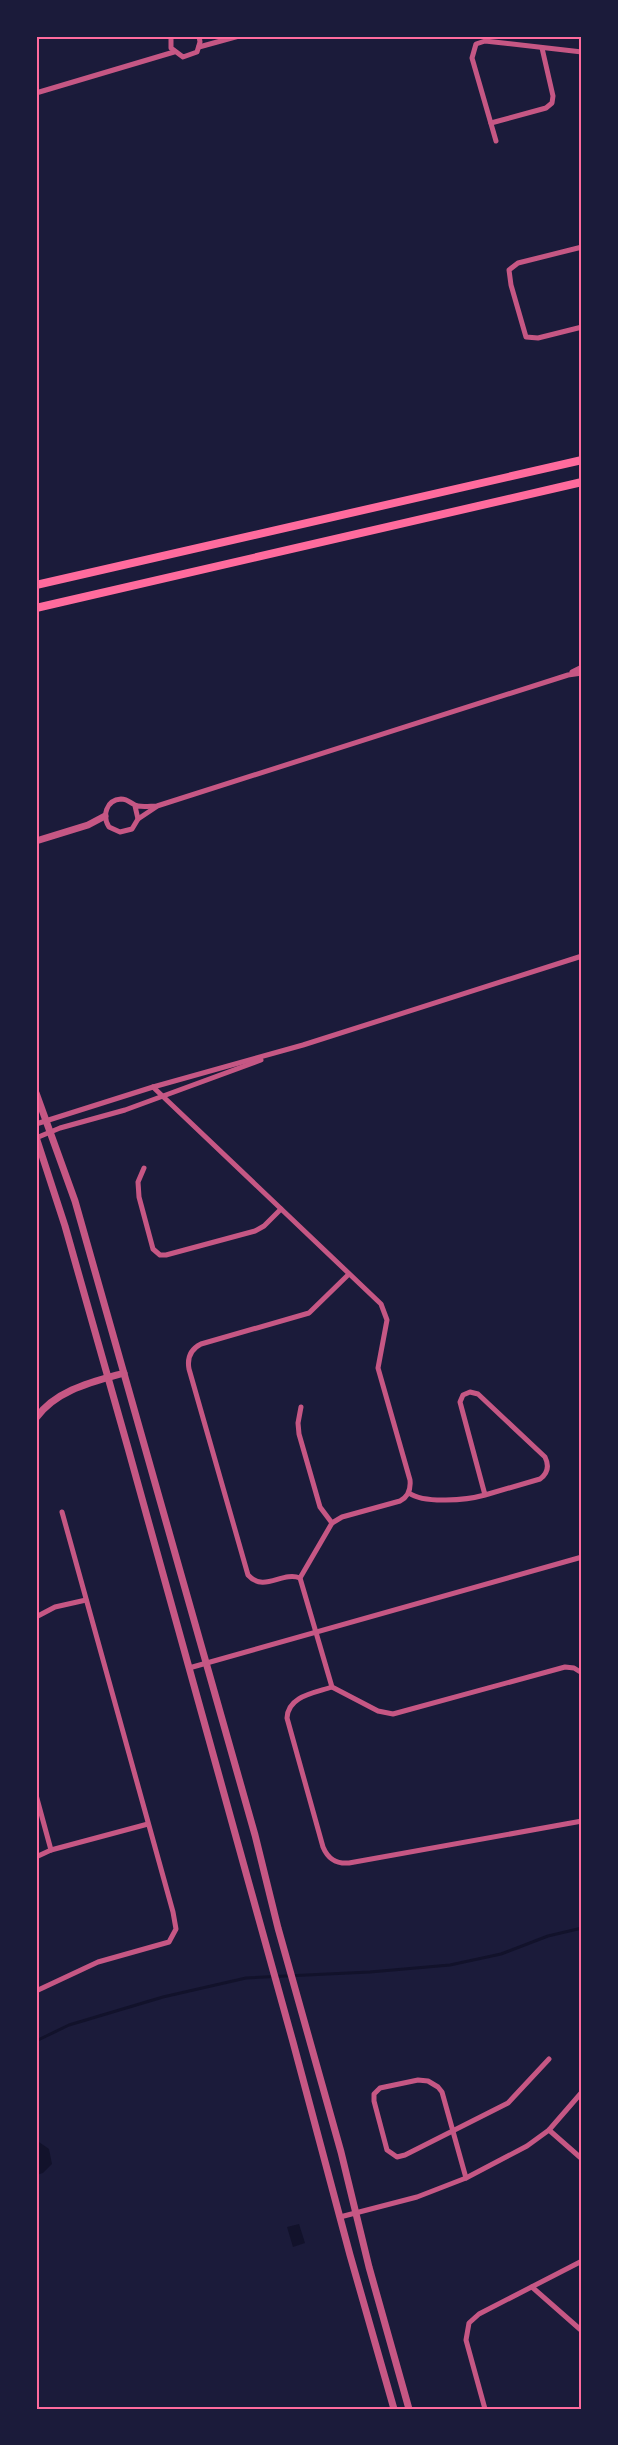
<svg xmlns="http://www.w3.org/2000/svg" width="618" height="2445" viewBox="0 0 618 2445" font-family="'Titillium Web',sans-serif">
	<rect width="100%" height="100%" fill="#1b1b3a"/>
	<!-- water -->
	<g fill="#12122b">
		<polygon points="36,2140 49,2149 52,2164 43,2173 36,2175"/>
		<polygon points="299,2224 305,2243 293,2247 287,2227"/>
	</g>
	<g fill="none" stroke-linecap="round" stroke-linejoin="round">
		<!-- stream -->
		<polyline stroke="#12122b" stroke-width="3" points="36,2041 69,2025 163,1997 246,1978 370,1972 450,1965 501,1954 548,1936 582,1928"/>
		<!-- minor -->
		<g stroke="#c65784" stroke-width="5">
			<polyline points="171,36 171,48 183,57 197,52 200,42 199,36"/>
			<polyline points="199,47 239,36"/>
			<polyline points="36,93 174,52"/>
			<polyline points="491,123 546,108 552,103 553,96 542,48"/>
			<polyline points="496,141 472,58 476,44 485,41 582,52"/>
			<polyline points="582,247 518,263 509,270 511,285 526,337 538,338 582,327"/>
			<polyline points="572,672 582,667"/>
			<path d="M135,806L138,819L132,829L120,832L109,827C102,816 106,800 121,799C129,799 132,805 138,806C144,807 151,806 157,806L568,675L582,673"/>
			<polyline points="138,819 156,807"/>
			<path d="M153,1087L381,1304L387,1320L378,1368L410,1480C411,1490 408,1497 400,1501L342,1517L332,1523L300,1578L332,1687L378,1711L393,1714L565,1667L574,1668L582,1673"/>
			<polyline points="36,1124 153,1087 303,1045 582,956"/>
			<polyline points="36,1138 60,1128 125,1110 261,1060"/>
			<polyline points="144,1168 138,1182 139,1197 153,1249 160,1255 166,1255 255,1231 264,1226 281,1209"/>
			<polyline points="301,1407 298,1423 299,1434 320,1507 332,1523"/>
			<path d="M409,1493C424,1504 467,1500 485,1495L460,1402L463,1395L470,1392L478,1394L545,1457C549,1465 548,1473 540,1479L485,1495"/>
			<path d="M300,1578C282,1571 264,1593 248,1575L189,1369C187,1358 191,1349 201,1344L309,1313L349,1274"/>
			<polyline points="36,1617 55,1607 86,1600"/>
			<polyline points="189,1668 582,1557"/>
			<path d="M332,1687C314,1693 288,1696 287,1718L323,1847C328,1859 336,1864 349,1863L582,1821"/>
			<polyline points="36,1795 51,1850"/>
			<polyline points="36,1857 51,1850 148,1824"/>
			<polyline points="36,1991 98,1962 169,1942 176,1929 173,1912 62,1512"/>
			<polyline points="549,2130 582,2159"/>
			<polyline points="466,2178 442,2092 438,2087 428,2081 418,2080 380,2088 374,2094 374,2101 387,2150 397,2157 405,2155 508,2103 549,2059"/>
			<polyline points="340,2217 417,2197 466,2178 527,2146 549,2130 582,2092"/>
			<polyline points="532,2287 582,2331"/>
			<polyline points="485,2409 466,2340 469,2323 479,2314 582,2261"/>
		</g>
		<!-- tertiary -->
		<g stroke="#c65784" stroke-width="7">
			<polyline points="36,841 88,825 105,816"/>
			<polyline points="36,1093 75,1201 255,1835 278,1928 341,2152 369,2267 409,2409"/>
			<polyline points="36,1137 65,1226 128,1448 293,2042 350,2255 394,2409"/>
			<path d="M36,1418C56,1390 92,1382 124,1373"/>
		</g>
		<!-- secondary -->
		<g stroke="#ff6b9d" stroke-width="8">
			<polyline points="36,585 582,460"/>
			<polyline points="36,608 582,482"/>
		</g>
	</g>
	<!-- border -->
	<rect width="618" height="2445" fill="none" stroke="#1b1b3a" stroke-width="75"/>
	<rect x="38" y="38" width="542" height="2370" fill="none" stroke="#ff6b9d" stroke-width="2"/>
</svg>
